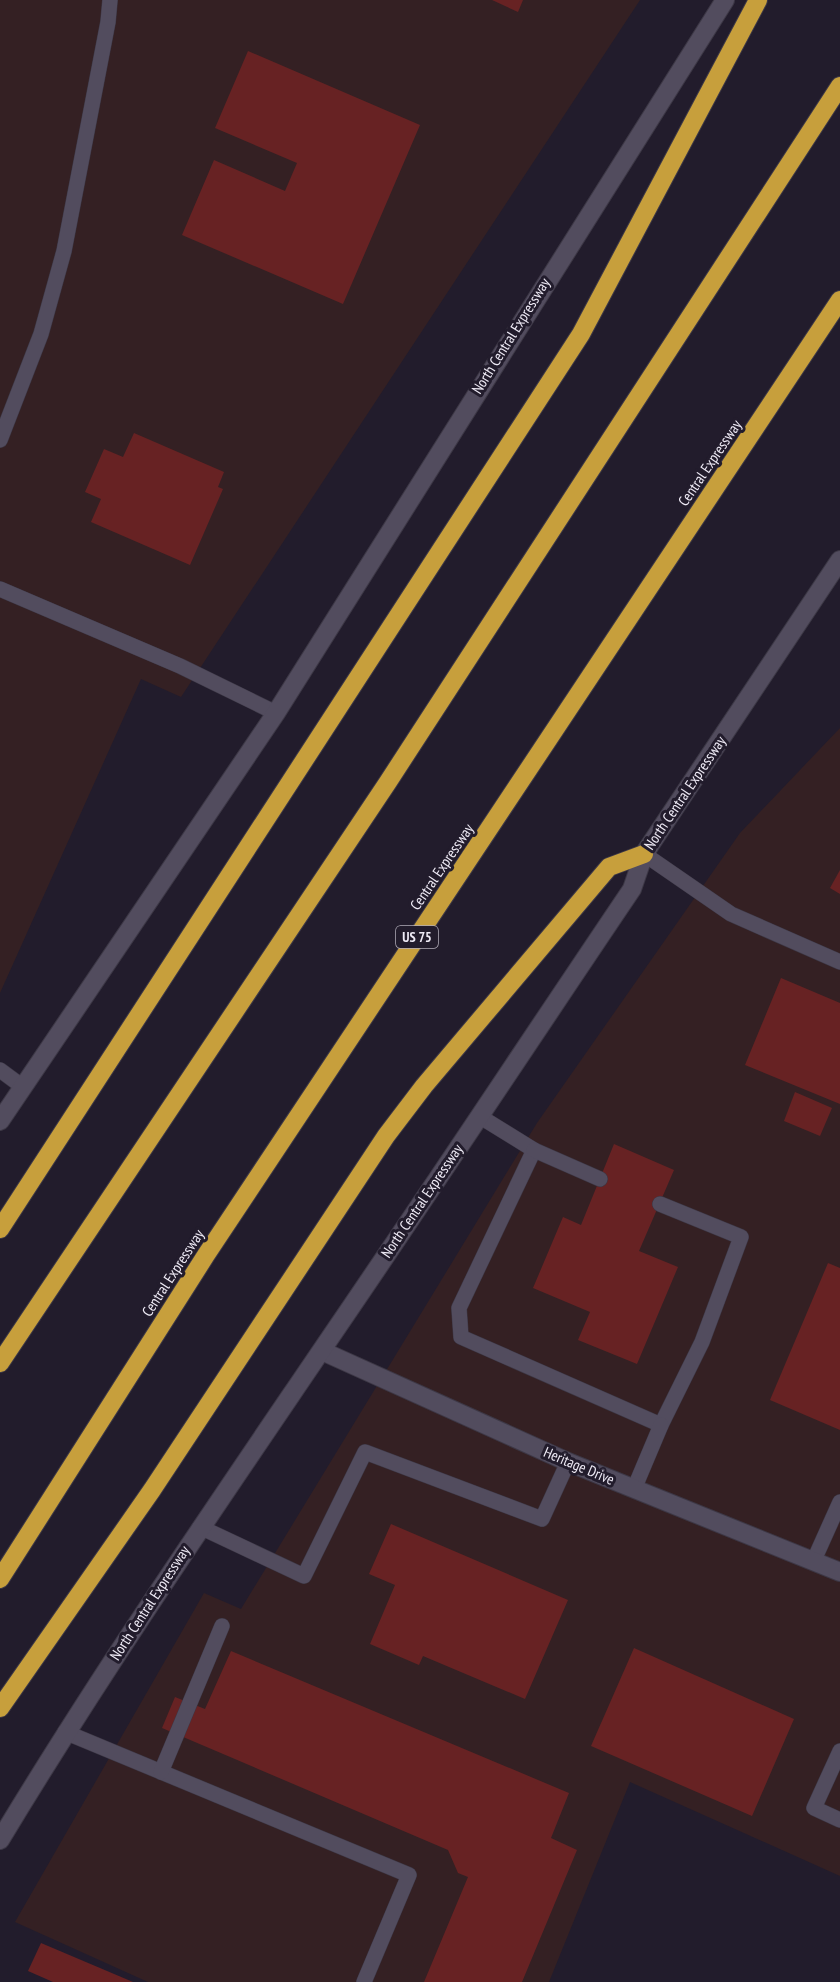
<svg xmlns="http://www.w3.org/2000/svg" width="840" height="1982" viewBox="0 0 840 1982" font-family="'PT Sans Narrow',sans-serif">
	<rect width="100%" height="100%" fill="#221c2c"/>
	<!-- commercial -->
	<g fill="#342023">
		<polygon points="0,0 640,0 181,697 141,679 0,993"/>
		<polygon points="840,728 840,1876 630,1782 549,1982 148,1982 15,1922 204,1593 241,1609 537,1123 740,833"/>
	</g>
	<!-- building -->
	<g fill="#672223">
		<polygon points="492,0 523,0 518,12"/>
		<polygon points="248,51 420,125 343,304 182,235 214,160 285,191 297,163 215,128"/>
		<polygon points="134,433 224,472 218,487 223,489 190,565 91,522 101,499 85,492 104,449 123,457"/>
		<polygon points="840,870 840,894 830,888"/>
		<polygon points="781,978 840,1003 840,1104 745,1065"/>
		<polygon points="795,1092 832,1108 820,1136 784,1121"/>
		<polygon points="614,1144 674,1170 639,1251 678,1267 637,1364 578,1340 590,1312 533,1288 563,1217 581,1225"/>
		<polygon points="828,1263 840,1268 840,1430 770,1400"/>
		<polygon points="391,1524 568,1600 525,1699 423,1656 419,1665 370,1644 395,1585 369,1574"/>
		<polygon points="634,1648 794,1719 752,1816 591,1746"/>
		<polygon points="231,1651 569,1793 551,1838 577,1850 522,1982 424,1982 468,1877 458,1873 448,1850 162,1728 175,1697 205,1709"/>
		<polygon points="41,1943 133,1982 53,1982 28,1971"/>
	</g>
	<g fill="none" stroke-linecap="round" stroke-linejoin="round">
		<defs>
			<g id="lane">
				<polyline points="0,440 41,334 64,251 108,22 110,0"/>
				<polyline points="0,589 180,666 276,713"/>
				<polyline points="644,854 731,914 840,962"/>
				<polyline points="0,1070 23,1087"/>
				<polyline points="479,1116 534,1150 459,1308 461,1337 661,1425 702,1342 741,1237 660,1204"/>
				<polyline points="534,1150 600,1179"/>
				<polyline points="634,1489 661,1425"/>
				<polyline points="200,1527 304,1576 365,1452 542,1519 568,1462"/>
				<polyline points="814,1560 840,1502"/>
				<polyline points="65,1732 409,1875 364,1982"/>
				<polyline points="840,1751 814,1808 840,1820"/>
				<polyline points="161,1772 222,1626"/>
			</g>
			<polyline id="street" points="322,1351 568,1462 840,1572"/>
			<g id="secondary">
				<polyline points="0,1121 276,713 725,0"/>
				<path d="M0,1840C101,1673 211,1513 321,1351C426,1198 528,1043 632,889L644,854L840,560"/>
			</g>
			<g id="highway">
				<polyline points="0,1229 581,334 758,0"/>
				<polyline points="0,1363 388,782 840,86"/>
				<polyline points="0,1579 206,1255 840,300"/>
				<polyline points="0,1708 152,1490 386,1136 424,1086 609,867 644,854"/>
			</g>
		</defs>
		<!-- lane casing -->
		<use href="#lane" stroke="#3d3846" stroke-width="16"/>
		<!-- street casing -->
		<use href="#street" stroke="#3d3846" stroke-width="20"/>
		<!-- secondary casing -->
		<use href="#secondary" stroke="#3d3846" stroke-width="20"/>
		<!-- highway casing -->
		<use href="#highway" stroke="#3d3846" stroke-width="20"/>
		<!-- lane -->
		<use href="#lane" stroke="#524c5e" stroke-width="15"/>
		<!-- street -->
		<use href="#street" stroke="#524c5e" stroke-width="18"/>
		<!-- secondary -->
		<use href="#secondary" stroke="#524c5e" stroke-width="18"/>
		<!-- highway -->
		<use href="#highway" stroke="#c79f3c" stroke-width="18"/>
	</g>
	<g text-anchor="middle" stroke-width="6" stroke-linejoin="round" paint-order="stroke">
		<!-- shield labels -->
		<rect fill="#221c2c" stroke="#b2adb9" stroke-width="1.5" x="396" y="926" width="42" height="22" rx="4.5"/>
		<g font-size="14" font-weight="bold" fill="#efebf6">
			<text x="417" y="942">US 75</text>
		</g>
		<!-- street labels -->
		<g font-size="15" fill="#efebf6" stroke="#221c2c">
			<text transform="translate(511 336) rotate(-58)" y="5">North Central Expressway</text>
			<text transform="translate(710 463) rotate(-56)" y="5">Central Expressway</text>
			<text transform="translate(685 793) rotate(-56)" y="5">North Central Expressway</text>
			<text transform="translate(442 867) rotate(-56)" y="5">Central Expressway</text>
			<text transform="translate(422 1201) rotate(-56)" y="5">North Central Expressway</text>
			<text transform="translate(173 1273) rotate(-57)" y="5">Central Expressway</text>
			<text transform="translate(579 1466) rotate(23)" y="5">Heritage Drive</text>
			<text transform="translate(150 1603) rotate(-57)" y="5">North Central Expressway</text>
		</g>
	</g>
</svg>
